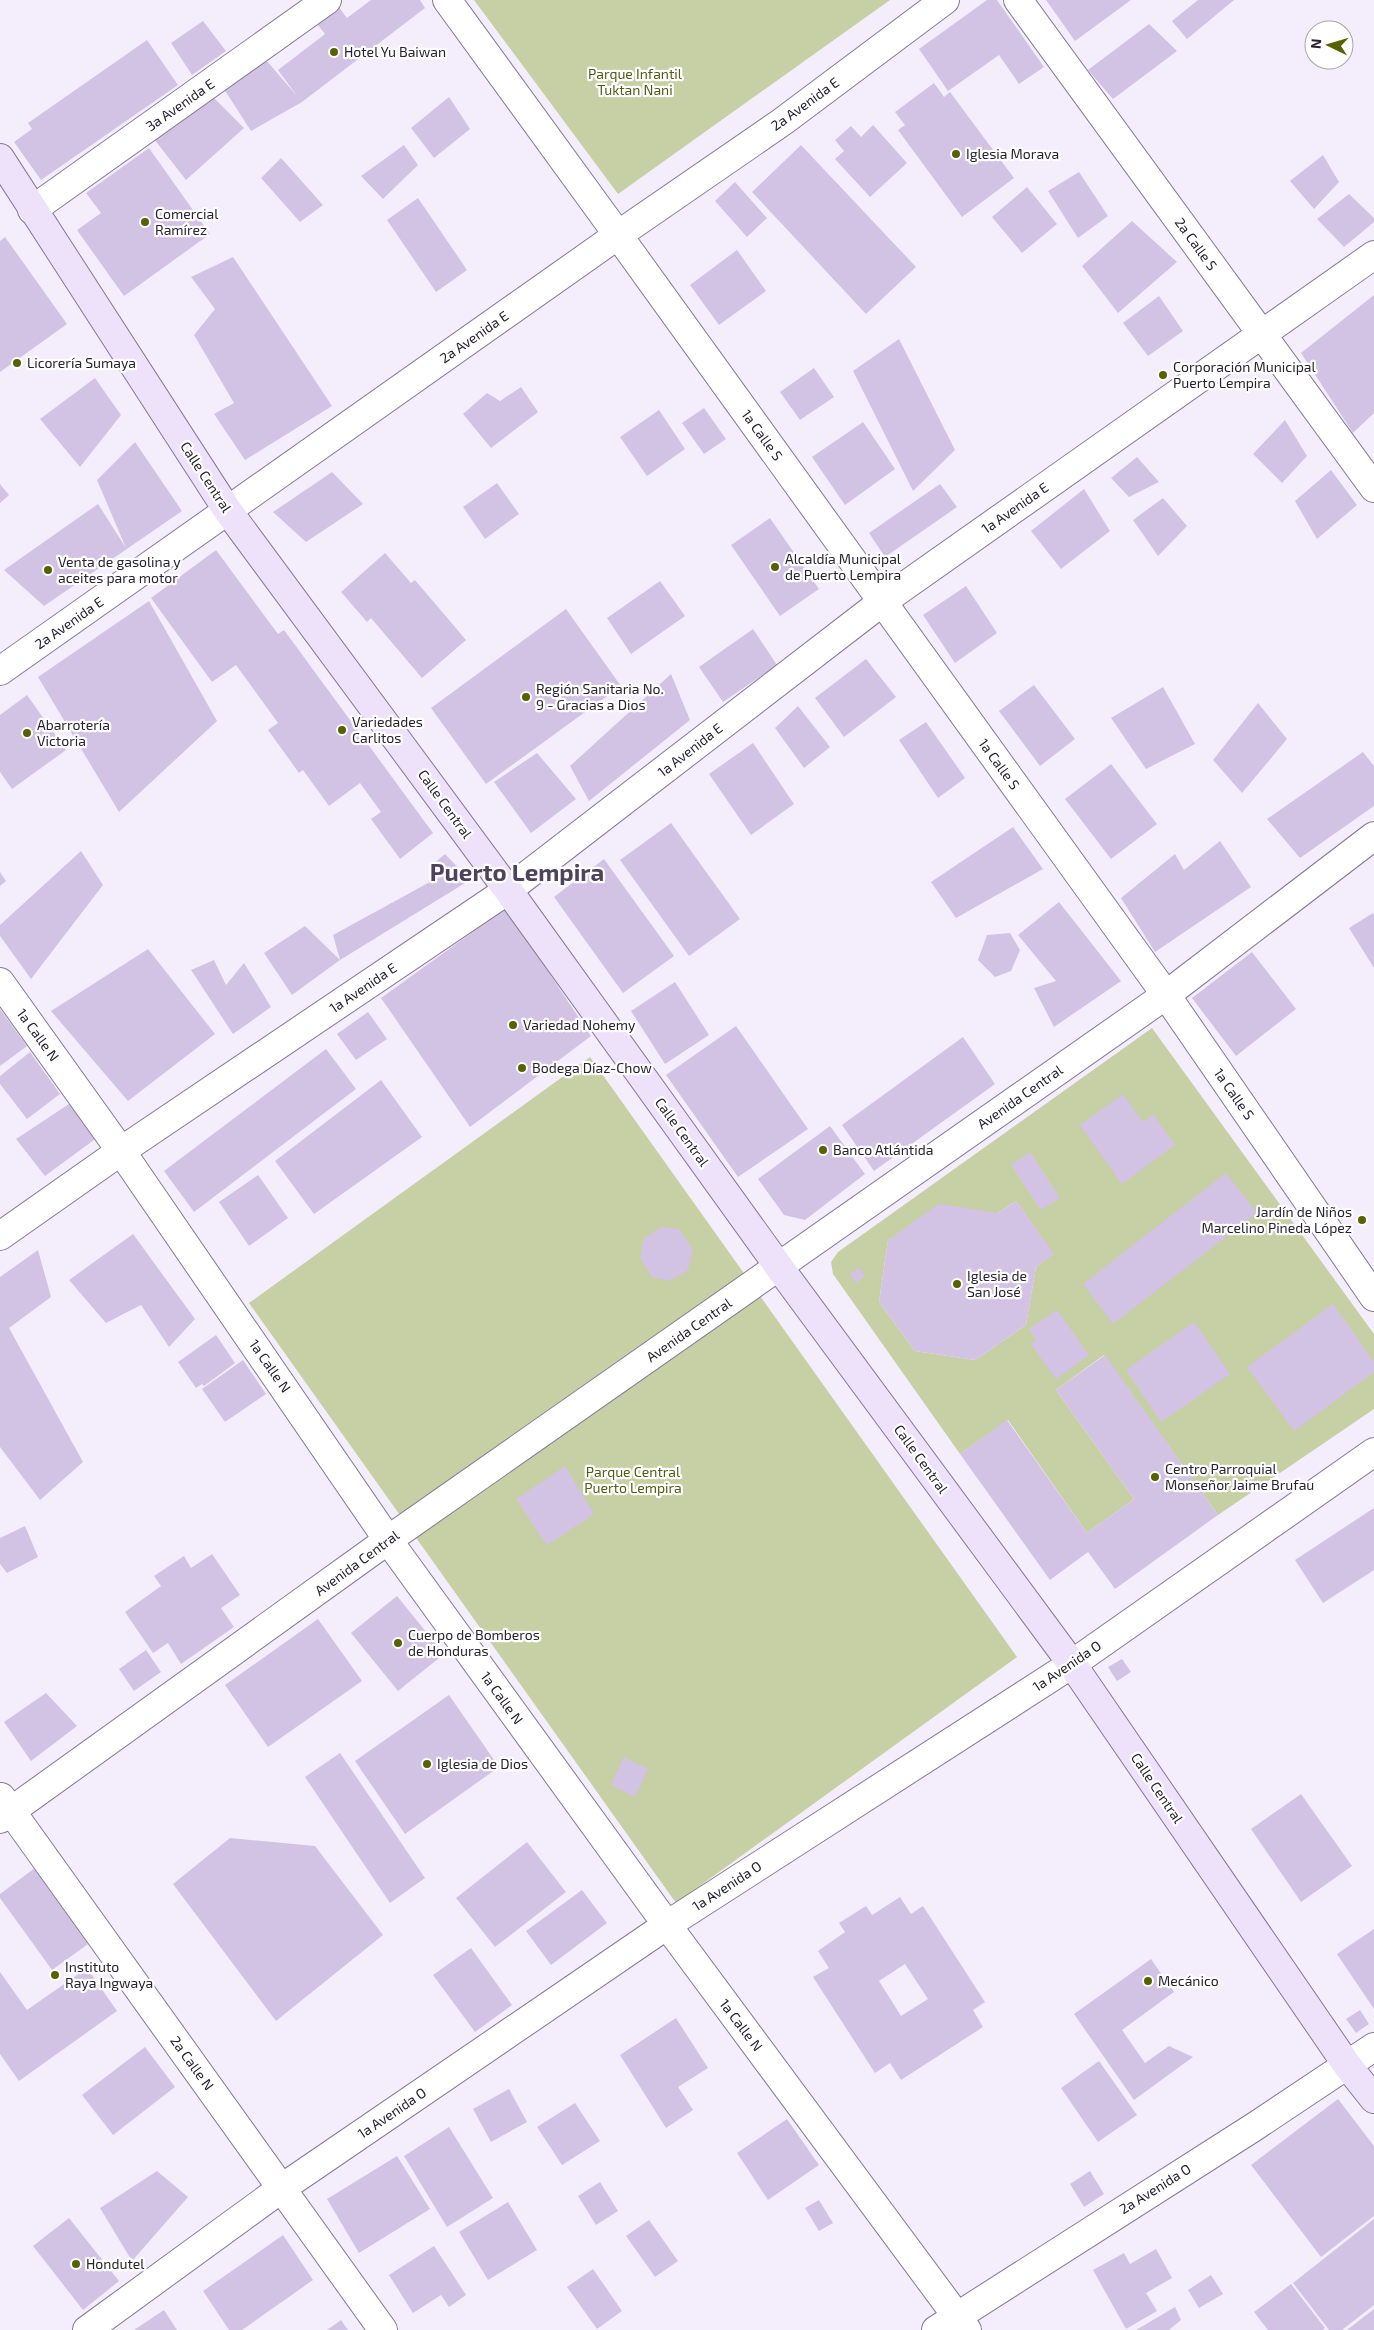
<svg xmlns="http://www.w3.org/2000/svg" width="1374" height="2330" viewBox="0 0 1374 2330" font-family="'Exo 2',sans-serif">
	<rect width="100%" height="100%" fill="#f4eefc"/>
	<!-- green -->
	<g fill="#c7cfa5" fill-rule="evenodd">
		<polygon points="474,0 890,0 618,194"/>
		<path d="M1152,1028L1374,1334V1409L1218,1515L1104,1355L1056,1390L1134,1499L1087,1533L1008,1420L960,1454L833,1274L831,1262L838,1252ZM1016,1201L1053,1254L1036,1267L1026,1325L975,1360L915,1351L879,1302L888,1240L998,1213Z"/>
		<polygon points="590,1057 1017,1657 676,1903 249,1303"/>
	</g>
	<!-- building -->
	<g fill="#d2c3e5" fill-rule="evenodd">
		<polygon points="371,0 420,0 425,8 302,102 251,131 222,86 266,60 297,96 278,70 325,34 313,19 335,2 347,18"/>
		<polygon points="987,0 997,0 1044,67 1019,84 999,55 948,91 919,49"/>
		<polygon points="1046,0 1131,0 1075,41"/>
		<polygon points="1198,0 1234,0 1187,39 1172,21"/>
		<polygon points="203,21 226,51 192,75 171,43"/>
		<polygon points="1149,24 1177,51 1113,99 1088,70"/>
		<polygon points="147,40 178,85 41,180 14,142 32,129 28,123"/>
		<polygon points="934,83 944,97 950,92 1014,178 962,217 898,130 905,125 895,112"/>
		<polygon points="449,97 470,129 434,158 411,128"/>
		<polygon points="214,98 244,128 186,180 154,139"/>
		<polygon points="873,125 907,163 870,197 835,159 844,151 835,140 851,126 861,137"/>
		<polygon points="404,145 418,165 383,199 361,176"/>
		<polygon points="801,145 916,267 866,314 752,192"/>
		<polygon points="149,148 210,234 124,296 77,230 101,213 86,193"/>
		<polygon points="1323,155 1339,182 1314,209 1290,181"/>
		<polygon points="281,158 323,205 300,222 261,178"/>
		<polygon points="1079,172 1108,216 1078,238 1048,191"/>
		<polygon points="735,182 767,218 747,237 715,201"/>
		<polygon points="1027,187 1057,224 1022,253 992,217"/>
		<polygon points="1349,194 1374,218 1374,222 1344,247 1317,219"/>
		<polygon points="418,198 467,270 436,292 387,220"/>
		<polygon points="1132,221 1177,262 1118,313 1082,266"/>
		<polygon points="5,237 67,324 0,372 0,241"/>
		<polygon points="737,250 766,291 719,325 690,285"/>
		<polygon points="233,257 332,406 245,460 214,414 234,403 194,335 215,309 191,277"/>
		<polygon points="1374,295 1374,413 1353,433 1301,353"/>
		<polygon points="1159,296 1183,331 1148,356 1123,323"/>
		<polygon points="899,339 955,450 913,491 853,371"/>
		<polygon points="814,368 834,397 800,420 780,392"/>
		<polygon points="95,378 121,415 80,467 40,419"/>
		<polygon points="521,387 538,412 491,448 463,414 487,393 500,401"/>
		<polygon points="704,408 726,439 704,454 682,423"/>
		<polygon points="659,410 685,449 647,476 620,437"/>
		<polygon points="1285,420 1307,456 1282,483 1253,454"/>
		<polygon points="863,422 895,469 845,505 812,457"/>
		<polygon points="135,442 182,511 44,606 4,570 98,504 126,548 97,480"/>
		<polygon points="1137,457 1159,482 1129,497 1111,478"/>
		<polygon points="1331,470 1357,505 1317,539 1295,501"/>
		<polygon points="332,472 363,504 306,542 273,512"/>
		<polygon points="497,483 519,514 485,539 463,507"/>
		<polygon points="0,484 9,495 0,503"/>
		<polygon points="940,484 957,507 885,557 869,533"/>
		<polygon points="1084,489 1110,531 1061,569 1031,531"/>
		<polygon points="1163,498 1187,526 1158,556 1133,520"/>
		<polygon points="770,518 819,589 780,616 731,545"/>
		<polygon points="216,550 278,634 284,630 433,833 400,859 371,819 381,812 360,783 329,806 303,770 299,773 268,730 278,723 236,665 212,682 151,598"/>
		<polygon points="385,553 411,583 415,580 466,640 422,678 371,618 367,622 341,592"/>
		<polygon points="660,581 685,616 631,654 607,618"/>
		<polygon points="966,586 997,633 955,663 923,615"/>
		<polygon points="149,601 217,721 119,812 38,677"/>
		<polygon points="566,609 621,686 486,784 431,708"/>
		<polygon points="753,629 777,665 723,702 699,667"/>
		<polygon points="866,659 896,697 844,737 815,698"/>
		<polygon points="671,674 690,720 589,801 570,766"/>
		<polygon points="1034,685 1075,739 1040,766 999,711"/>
		<polygon points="1163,687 1195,744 1146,769 1111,718"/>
		<polygon points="27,695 66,750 12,789 0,772 0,715"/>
		<polygon points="1258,703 1287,739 1242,793 1213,760"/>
		<polygon points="798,706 830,747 804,768 775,728"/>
		<polygon points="926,722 965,778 938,798 899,740"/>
		<polygon points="753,743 794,804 751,835 709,774"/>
		<polygon points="1363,752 1374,766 1374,806 1300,858 1267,819"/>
		<polygon points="537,753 576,799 531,833 494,782"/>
		<polygon points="1111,764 1157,824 1111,859 1065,799"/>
		<polygon points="671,823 740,919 689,956 620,860"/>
		<polygon points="1013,827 1043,869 956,918 931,882"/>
		<polygon points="1220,841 1251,887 1155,952 1121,898 1175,854 1184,870"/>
		<polygon points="81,851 103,885 31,979 0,936 0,925"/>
		<polygon points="445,854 470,880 340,960 333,935 439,877 431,866"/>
		<polygon points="604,859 674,956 623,993 554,897"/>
		<polygon points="0,872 6,881 0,886"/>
		<polygon points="1059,902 1121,981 1054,1027 1034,988 1056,981 1018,935"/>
		<polygon points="506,908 591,1036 470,1127 381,998"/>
		<polygon points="1373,913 1374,915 1374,968 1349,928"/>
		<polygon points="305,926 340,960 292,995 264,953"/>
		<polygon points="1010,933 1020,950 1011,971 995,977 978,960 987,935"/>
		<polygon points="148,949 215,1034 128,1101 51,1011"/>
		<polygon points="1252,952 1296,1009 1236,1056 1192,998"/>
		<polygon points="214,960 226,985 244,963 271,1007 233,1034 191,970"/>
		<polygon points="675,982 709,1035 665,1064 631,1011"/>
		<polygon points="0,1009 27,1046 0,1066"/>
		<polygon points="368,1012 387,1039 356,1060 337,1034"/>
		<polygon points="736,1026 808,1129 738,1177 666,1075"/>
		<polygon points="963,1037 995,1084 874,1171 842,1125"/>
		<polygon points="326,1049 356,1089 194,1212 164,1171"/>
		<polygon points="30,1052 60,1094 27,1119 0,1084 0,1076"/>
		<polygon points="381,1080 422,1137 314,1214 275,1161"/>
		<polygon points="1123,1094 1143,1122 1153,1114 1175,1145 1122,1184 1080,1125"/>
		<polygon points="69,1104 98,1137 45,1176 16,1139"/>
		<polygon points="830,1126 865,1174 805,1220 784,1215 758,1179"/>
		<polygon points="1030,1152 1060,1198 1041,1210 1011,1165"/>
		<polygon points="1226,1173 1257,1213 1113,1324 1083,1284"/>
		<polygon points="258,1175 288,1218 249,1246 219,1202"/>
		<polygon points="1016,1201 1054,1254 1036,1267 1026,1325 975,1360 915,1351 879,1302 888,1240 939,1204 998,1213"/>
		<polygon points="661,1227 679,1229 693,1250 688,1270 669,1281 652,1277 640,1258 644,1239"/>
		<polygon points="133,1234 195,1319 169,1347 141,1305 106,1323 69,1280"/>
		<polygon points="38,1250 51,1297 9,1328 83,1462 40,1500 0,1447 0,1277"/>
		<polygon points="859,1268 865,1276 856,1283 850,1274"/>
		<polygon points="1333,1304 1374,1362 1374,1372 1294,1431 1247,1367"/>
		<polygon points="1057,1310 1089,1355 1056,1379 1031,1344 1036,1340 1029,1329"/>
		<polygon points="1194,1322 1230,1374 1161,1422 1126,1370"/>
		<polygon points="216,1335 235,1363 204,1386 202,1384 196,1388 178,1362"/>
		<polygon points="1105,1355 1218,1515 1115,1589 1088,1552 1050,1580 960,1454 1007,1420 1087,1533 1134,1499 1056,1390"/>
		<polygon points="243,1360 266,1394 225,1422 202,1389"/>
		<polygon points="565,1466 594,1514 547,1545 516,1499"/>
		<polygon points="1374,1508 1374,1570 1323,1603 1295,1560"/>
		<polygon points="25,1526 38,1557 7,1573 0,1564 0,1538"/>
		<polygon points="212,1554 240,1595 221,1608 234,1627 181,1664 168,1643 153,1653 125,1612 161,1586 154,1576 184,1556 191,1568"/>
		<polygon points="397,1596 444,1654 398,1691 351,1633"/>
		<polygon points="318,1619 362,1681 268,1747 225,1685"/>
		<polygon points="146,1650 161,1672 134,1691 119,1669"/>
		<polygon points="1122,1659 1131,1672 1117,1681 1108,1667"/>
		<polygon points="46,1693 77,1726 31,1761 4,1722"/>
		<polygon points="449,1695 499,1767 405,1834 355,1761"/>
		<polygon points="340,1753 425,1878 390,1903 305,1777"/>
		<polygon points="624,1757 648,1769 635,1797 611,1785"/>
		<polygon points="1301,1794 1352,1866 1301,1902 1251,1829"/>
		<polygon points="230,1838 315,1846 383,1935 276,2021 173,1884"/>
		<polygon points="527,1842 566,1892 495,1947 456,1898"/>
		<polygon points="35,1868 88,1944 52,1970 0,1898 0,1894"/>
		<polygon points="582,1890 607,1923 551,1965 526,1931"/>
		<path d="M900,1897L911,1914L923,1906L985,2002L973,2010L983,2027L901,2080L890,2063L875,2073L813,1977L829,1968L818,1951L845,1932L839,1923L866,1906L872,1915ZM905,1964L928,1999L901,2016L879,1981Z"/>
		<polygon points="1374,1929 1374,2009 1337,1954"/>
		<polygon points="471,1948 512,2005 475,2032 433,1975"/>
		<polygon points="1151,1959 1174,1992 1122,2030 1145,2063 1169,2046 1193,2057 1134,2100 1074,2014"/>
		<polygon points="87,1968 117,2011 19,2081 0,2054 0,1972 27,2010"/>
		<polygon points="1360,2010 1369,2024 1356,2033 1346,2019"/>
		<polygon points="676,2018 708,2068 678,2087 693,2110 666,2128 620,2055"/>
		<polygon points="145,2047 175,2087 113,2135 82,2095"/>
		<polygon points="1099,2061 1137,2115 1098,2142 1061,2088"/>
		<polygon points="509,2089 527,2122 491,2142 473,2109"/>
		<polygon points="1338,2099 1374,2146 1374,2216 1321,2257 1251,2165"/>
		<polygon points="575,2103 600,2141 562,2165 537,2127"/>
		<polygon points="787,2119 819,2165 768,2200 737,2153"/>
		<polygon points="449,2127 493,2198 447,2227 404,2156"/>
		<polygon points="397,2156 430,2209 359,2253 327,2199"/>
		<polygon points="157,2171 188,2197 132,2261 100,2208"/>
		<polygon points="1090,2171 1104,2194 1084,2207 1070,2184"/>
		<polygon points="600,2182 618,2211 596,2225 578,2196"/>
		<polygon points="819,2200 833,2223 819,2231 805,2208"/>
		<polygon points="508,2202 537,2250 488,2280 459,2232"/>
		<polygon points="69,2218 119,2281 83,2310 33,2246"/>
		<polygon points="1374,2219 1374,2305 1342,2330 1329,2330 1293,2283"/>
		<polygon points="649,2220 678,2261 655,2277 626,2236"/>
		<polygon points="283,2235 313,2280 242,2330 229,2330 203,2291"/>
		<polygon points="434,2246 466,2295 449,2307 441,2295 413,2313 389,2275"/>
		<polygon points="1156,2249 1172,2278 1146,2293 1157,2311 1126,2329 1093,2270 1124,2253 1130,2264"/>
		<polygon points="593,2269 622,2311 597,2329 567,2287"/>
		<polygon points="1211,2275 1223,2294 1199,2308 1188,2290"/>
		<polygon points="1291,2284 1325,2328 1323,2330 1268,2330 1254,2312"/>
		<polygon points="1175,2307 1181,2320 1169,2330 1136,2330"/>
		<polygon points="1374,2309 1374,2330 1347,2330"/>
		<polygon points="164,2310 177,2330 134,2330"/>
		<polygon points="341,2320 348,2330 327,2330"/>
	</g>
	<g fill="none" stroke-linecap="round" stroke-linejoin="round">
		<defs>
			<g id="street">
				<polyline points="447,0 618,235 1166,995 1374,1297"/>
				<polyline points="1018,0 1374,488"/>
				<polyline points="32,210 327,0"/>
				<polyline points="0,671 618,235 782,122 945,0"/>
				<polyline points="0,982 121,1151 388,1540 667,1925 967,2330"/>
				<polyline points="0,1236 121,1151 508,890 882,602 1374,255"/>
				<polyline points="1,1797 383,2330"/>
				<polyline points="0,1819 388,1540 1166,995 1374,836"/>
				<polyline points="87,2330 282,2188 667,1925 1072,1664 1374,1452"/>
				<polyline points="936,2330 1254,2127 1374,2047"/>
			</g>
			<polyline id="secondary" points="0,158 228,511 508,890 779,1267 1072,1664 1347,2065 1374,2099"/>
		</defs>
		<!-- street casing -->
		<use href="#street" stroke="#867896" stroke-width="30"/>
		<!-- secondary casing -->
		<use href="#secondary" stroke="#867896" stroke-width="30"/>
		<!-- street -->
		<use href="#street" stroke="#fff" stroke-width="28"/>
		<!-- secondary -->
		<use href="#secondary" stroke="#eee2fb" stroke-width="28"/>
	</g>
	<!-- markers -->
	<g fill="#586100" stroke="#fff" stroke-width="2">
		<circle cx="334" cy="52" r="5"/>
		<circle cx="956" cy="154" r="5"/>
		<circle cx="145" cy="222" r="5"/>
		<circle cx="17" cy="363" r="5"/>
		<circle cx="1163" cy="375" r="5"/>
		<circle cx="775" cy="567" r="5"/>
		<circle cx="48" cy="570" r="5"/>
		<circle cx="526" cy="697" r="5"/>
		<circle cx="342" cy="730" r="5"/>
		<circle cx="27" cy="733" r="5"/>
		<circle cx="513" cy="1025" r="5"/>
		<circle cx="522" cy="1068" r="5"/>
		<circle cx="823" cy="1150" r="5"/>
		<circle cx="1362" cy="1220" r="5"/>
		<circle cx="957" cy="1284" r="5"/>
		<circle cx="1155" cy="1477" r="5"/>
		<circle cx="398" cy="1643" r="5"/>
		<circle cx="427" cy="1764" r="5"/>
		<circle cx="55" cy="1975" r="5"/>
		<circle cx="1148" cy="1981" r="5"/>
		<circle cx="76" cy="2264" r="5"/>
	</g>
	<g text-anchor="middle" stroke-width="4.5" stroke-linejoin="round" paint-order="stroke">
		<!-- poi labels -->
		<g font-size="14" fill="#28222f" stroke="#fff" text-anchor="start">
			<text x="344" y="57">Hotel Yu Baiwan</text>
			<text x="966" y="159">Iglesia Morava</text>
			<text x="155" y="219">Comercial<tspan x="155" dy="16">Ramírez</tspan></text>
			<text x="27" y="368">Licorería Sumaya</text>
			<text x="1173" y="372">Corporación Municipal<tspan x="1173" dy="16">Puerto Lempira</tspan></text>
			<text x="785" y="564">Alcaldía Municipal<tspan x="785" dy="16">de Puerto Lempira</tspan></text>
			<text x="58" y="567">Venta de gasolina y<tspan x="58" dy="16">aceites para motor</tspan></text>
			<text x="536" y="694">Región Sanitaria No.<tspan x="536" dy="16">9 - Gracias a Dios</tspan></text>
			<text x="352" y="727">Variedades<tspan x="352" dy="16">Carlitos</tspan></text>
			<text x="37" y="730">Abarrotería<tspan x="37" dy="16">Victoria</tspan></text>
			<text x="523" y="1030">Variedad Nohemy</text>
			<text x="532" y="1073">Bodega Díaz-Chow</text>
			<text x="833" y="1155">Banco Atlántida</text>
			<text x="1352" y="1217" text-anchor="end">Jardín de Niños<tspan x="1352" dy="16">Marcelino Pineda López</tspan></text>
			<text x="967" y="1281">Iglesia de<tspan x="967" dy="16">San José</tspan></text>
			<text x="1165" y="1474">Centro Parroquial<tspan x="1165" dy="16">Monseñor Jaime Brufau</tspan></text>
			<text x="408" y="1640">Cuerpo de Bomberos<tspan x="408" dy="16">de Honduras</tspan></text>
			<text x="437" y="1769">Iglesia de Dios</text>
			<text x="65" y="1972">Instituto<tspan x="65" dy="16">Raya Ingwaya</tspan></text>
			<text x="1158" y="1986">Mecánico</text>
			<text x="86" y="2269">Hondutel</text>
		</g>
		<!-- park labels -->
		<g font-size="14" fill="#535c13" stroke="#fff">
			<text x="635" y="79">Parque Infantil<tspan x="635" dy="16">Tuktan Nani</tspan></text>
			<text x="633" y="1477">Parque Central<tspan x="633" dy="16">Puerto Lempira</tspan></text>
		</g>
		<!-- street labels -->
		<g font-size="14" fill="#28222f" stroke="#fff">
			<text transform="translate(805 104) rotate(-36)" y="5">2a Avenida E</text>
			<text transform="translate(180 105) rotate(-35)" y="5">3a Avenida E</text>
			<text transform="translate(1196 244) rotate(54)" y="5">2a Calle S</text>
			<text transform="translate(474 337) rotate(-35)" y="5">2a Avenida E</text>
			<text transform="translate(762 435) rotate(54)" y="5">1a Calle S</text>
			<text transform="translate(206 477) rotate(57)" y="5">Calle Central</text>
			<text transform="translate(1015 508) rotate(-35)" y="5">1a Avenida E</text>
			<text transform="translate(69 623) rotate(-35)" y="5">2a Avenida E</text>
			<text transform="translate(690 750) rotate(-38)" y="5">1a Avenida E</text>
			<text transform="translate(999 764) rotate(54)" y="5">1a Calle S</text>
			<text transform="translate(445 804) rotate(54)" y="5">Calle Central</text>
			<text transform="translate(363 988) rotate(-34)" y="5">1a Avenida E</text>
			<text transform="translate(38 1035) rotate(54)" y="5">1a Calle N</text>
			<text transform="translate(1234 1094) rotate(55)" y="5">1a Calle S</text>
			<text transform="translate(1020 1097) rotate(-35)" y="5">Avenida Central</text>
			<text transform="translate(682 1132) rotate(54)" y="5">Calle Central</text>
			<text transform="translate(689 1330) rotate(-35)" y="5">Avenida Central</text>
			<text transform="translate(270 1366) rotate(55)" y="5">1a Calle N</text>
			<text transform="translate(921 1459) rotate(54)" y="5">Calle Central</text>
			<text transform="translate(357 1563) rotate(-36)" y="5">Avenida Central</text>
			<text transform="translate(1067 1666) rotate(-34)" y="5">1a Avenida O</text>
			<text transform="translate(502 1698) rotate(54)" y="5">1a Calle N</text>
			<text transform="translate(1157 1788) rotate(56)" y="5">Calle Central</text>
			<text transform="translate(727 1886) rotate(-33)" y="5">1a Avenida O</text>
			<text transform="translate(741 2025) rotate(53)" y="5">1a Calle N</text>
			<text transform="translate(192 2063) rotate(54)" y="5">2a Calle N</text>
			<text transform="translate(392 2113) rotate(-34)" y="5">1a Avenida O</text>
			<text transform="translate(1155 2189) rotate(-32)" y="5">2a Avenida O</text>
		</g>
		<!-- town labels -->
		<g font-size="24" font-weight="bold" fill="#4f425d" stroke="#fff">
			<text x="517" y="881">Puerto Lempira</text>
		</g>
	</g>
	<!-- north arrow -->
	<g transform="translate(1329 45) rotate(275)"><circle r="24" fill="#ffffff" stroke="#a9a7ac"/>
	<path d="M0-4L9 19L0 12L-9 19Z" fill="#586100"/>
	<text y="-8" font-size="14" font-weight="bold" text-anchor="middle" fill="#28222f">N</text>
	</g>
</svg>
